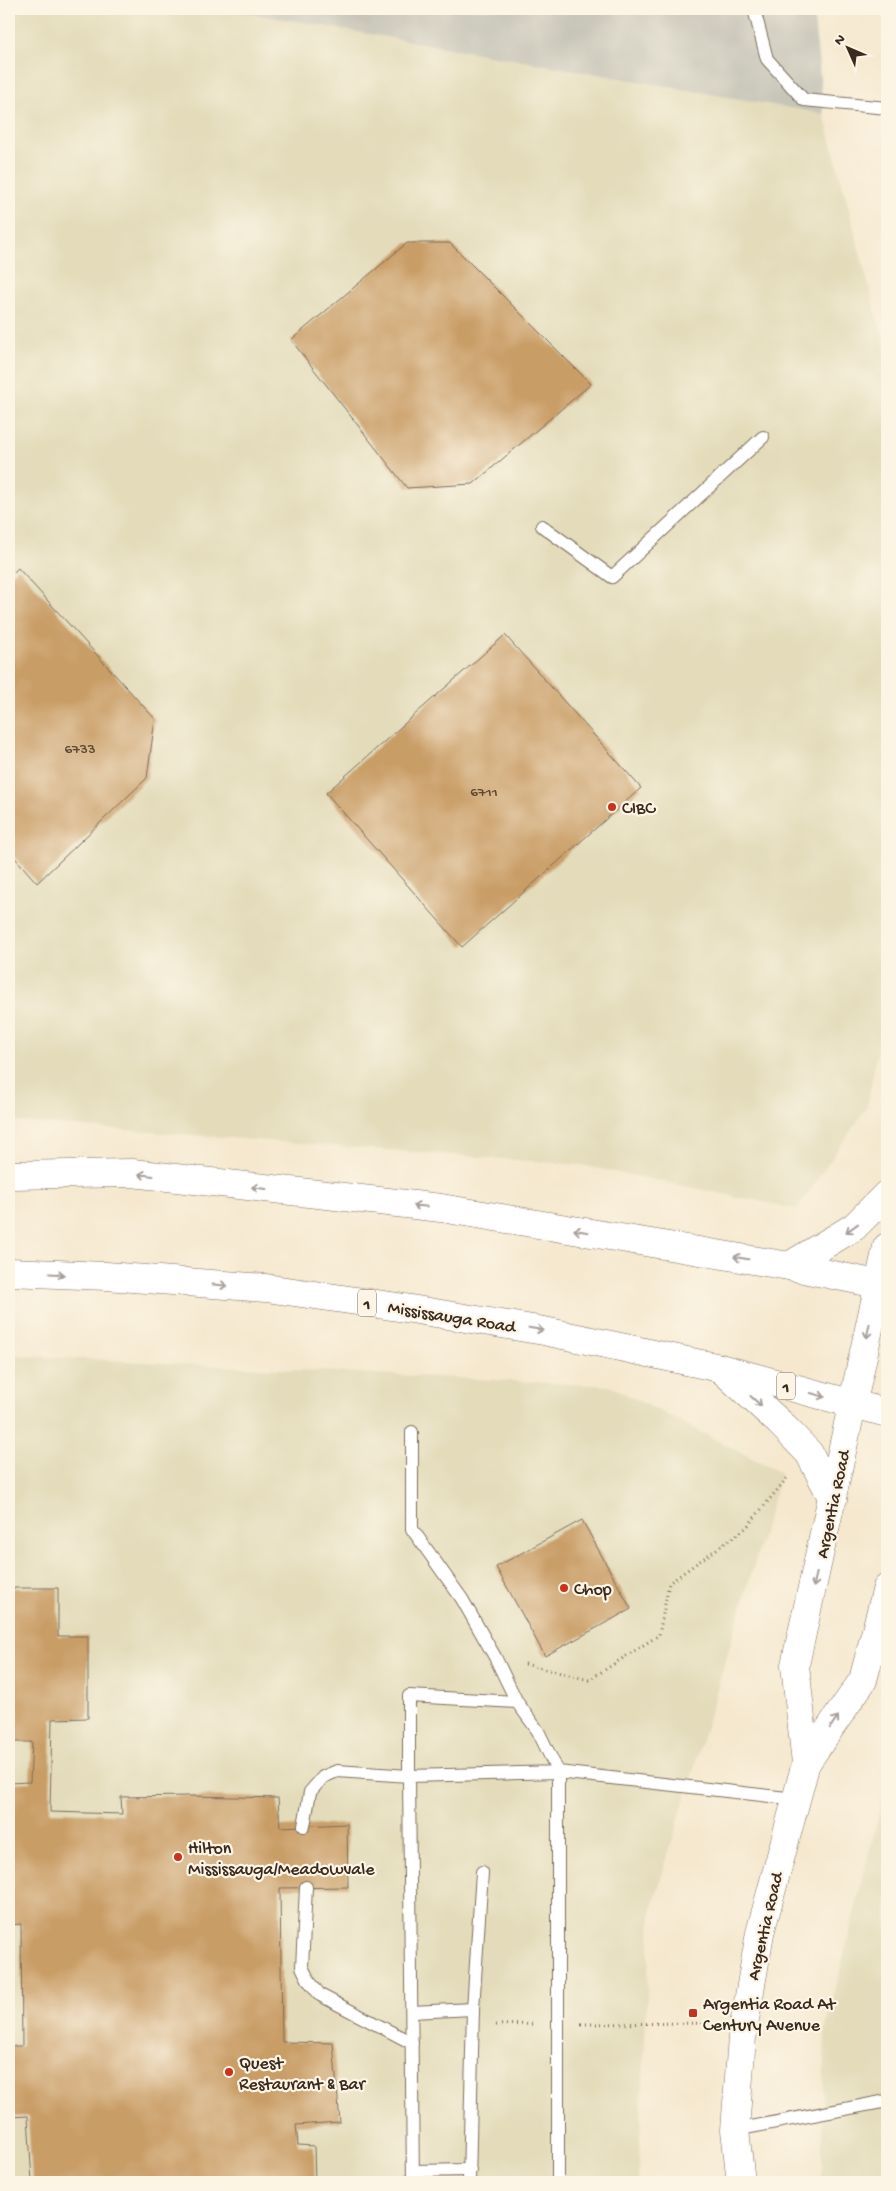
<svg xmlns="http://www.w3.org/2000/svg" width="896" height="2191" viewBox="0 0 896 2191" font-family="'Gochi Hand',sans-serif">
	<rect width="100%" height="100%" fill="#fcf5e5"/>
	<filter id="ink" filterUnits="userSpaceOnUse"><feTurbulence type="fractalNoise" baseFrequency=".02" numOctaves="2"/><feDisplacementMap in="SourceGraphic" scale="10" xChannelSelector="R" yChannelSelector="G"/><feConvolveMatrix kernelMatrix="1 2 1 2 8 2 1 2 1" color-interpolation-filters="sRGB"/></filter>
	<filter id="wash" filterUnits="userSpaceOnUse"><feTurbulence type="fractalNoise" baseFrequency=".0096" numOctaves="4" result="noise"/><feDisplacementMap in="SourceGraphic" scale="20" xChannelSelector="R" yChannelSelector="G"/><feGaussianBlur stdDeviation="1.12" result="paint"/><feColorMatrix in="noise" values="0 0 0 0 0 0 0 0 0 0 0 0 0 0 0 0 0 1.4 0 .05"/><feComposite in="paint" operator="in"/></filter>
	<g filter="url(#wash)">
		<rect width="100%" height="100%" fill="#f5e8cf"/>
		<!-- built -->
		<g fill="#e3dbba">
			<polygon points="9,9 226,9 824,114 887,356 887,997 867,1107 797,1209 581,1165 9,1121"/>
			<polygon points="9,1355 610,1386 781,1473 651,1913 638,2182 9,2182"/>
			<polygon points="887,1781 887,2182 821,2182 825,2031"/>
		</g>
		<!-- industrial -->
		<polygon fill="#c6c5b8" points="226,9 813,9 824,114"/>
		<g id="blocks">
			<!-- building -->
			<g fill="#c99d66">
				<polygon points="407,243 450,243 591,384 473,484 407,488 291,340"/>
				<polygon points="18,568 155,719 147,778 37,883 9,851 9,577"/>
				<polygon points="505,635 641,788 462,947 326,793"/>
				<polygon points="582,1520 631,1609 545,1656 496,1567"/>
				<polygon points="9,1588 58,1588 58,1636 88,1636 88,1718 52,1719 50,1812 122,1814 121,1797 190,1796 278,1798 280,1827 347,1824 348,1887 280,1888 282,2042 333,2043 340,2122 296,2125 298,2145 314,2146 315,2182 32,2182 28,2116 9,2117 9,2046 22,2046 21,1924 9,1925 9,1783 30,1782 32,1742 9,1742"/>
			</g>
		</g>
	</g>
	<g filter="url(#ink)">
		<use href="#blocks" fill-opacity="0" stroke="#7c6c5c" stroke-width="1"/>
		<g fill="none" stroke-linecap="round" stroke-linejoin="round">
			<defs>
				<g id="service">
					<polyline points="754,9 767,59 804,100 887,108"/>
					<polyline points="542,526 612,577 763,437"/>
					<polyline points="412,1432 412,1529 462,1599 495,1657 517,1702"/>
					<polyline points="304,1826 310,1792 323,1777 337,1771 409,1776 409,1696 517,1702 538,1731 558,1772 409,1776 413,2182"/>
					<polyline points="306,1887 302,1967 309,1981 320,1995 412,2043"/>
					<polyline points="412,2012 473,2009"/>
					<polyline points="735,2130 887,2101"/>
					<polyline points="413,2171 470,2170"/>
					<polyline points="469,2182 473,2009 482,1872"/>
					<polyline points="558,2182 558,1772 796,1799"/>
				</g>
				<g id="tertiary">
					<polyline points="789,1266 854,1227 887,1194"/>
					<polyline points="720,1368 779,1422 809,1453 833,1499"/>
					<polyline points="806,1763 795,1665 887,1247"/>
					<polyline points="741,2182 735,2130 742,2037 760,1933 806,1763 863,1680 887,1588"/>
				</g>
				<g id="primary">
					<polyline points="9,1175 132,1173 441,1208 789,1266 887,1286"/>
					<polyline points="9,1272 106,1276 266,1288 405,1308 544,1331 720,1368 887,1413"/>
				</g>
			</defs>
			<!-- service casing -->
			<use href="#service" stroke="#7c6c5c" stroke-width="14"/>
			<!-- tertiary casing -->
			<use href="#tertiary" stroke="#7c6c5c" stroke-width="29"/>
			<!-- primary casing -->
			<use href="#primary" stroke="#7c6c5c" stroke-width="29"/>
			<!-- path -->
			<g stroke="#7c6c5c" stroke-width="3" stroke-dasharray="1 4" stroke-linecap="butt">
				<polyline points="525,1664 589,1680 659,1635 669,1583 746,1528 787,1478"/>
				<polyline points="581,2024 715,2023"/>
				<polyline points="496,2025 535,2024"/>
			</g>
			<!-- service -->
			<use href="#service" stroke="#fff" stroke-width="12"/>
			<!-- tertiary -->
			<use href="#tertiary" stroke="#fff" stroke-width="28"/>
			<!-- primary -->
			<use href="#primary" stroke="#fff" stroke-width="28"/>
		</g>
		<!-- one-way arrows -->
		<defs><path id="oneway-shaft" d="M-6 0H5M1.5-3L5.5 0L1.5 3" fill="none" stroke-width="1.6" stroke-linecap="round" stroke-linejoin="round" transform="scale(1.25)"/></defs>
		<g stroke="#a79f9a">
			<use href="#oneway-shaft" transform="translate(146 1175) rotate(-173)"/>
			<use href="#oneway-shaft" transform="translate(259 1188) rotate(-173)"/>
			<use href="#oneway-shaft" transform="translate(420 1206) rotate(-174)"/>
			<use href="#oneway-shaft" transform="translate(852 1228) rotate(144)"/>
			<use href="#oneway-shaft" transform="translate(581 1231) rotate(-171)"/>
			<use href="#oneway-shaft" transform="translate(741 1258) rotate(-171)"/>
			<use href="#oneway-shaft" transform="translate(57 1274) rotate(3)"/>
			<use href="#oneway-shaft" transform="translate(220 1285) rotate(4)"/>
			<use href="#oneway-shaft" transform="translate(536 1329) rotate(9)"/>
			<use href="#oneway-shaft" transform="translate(868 1331) rotate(102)"/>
			<use href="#oneway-shaft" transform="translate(818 1395) rotate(15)"/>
			<use href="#oneway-shaft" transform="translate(756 1401) rotate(42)"/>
			<use href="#oneway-shaft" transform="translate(815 1580) rotate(103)"/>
			<use href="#oneway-shaft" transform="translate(834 1722) rotate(-55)"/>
		</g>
	</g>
	<!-- markers -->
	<g fill="#c8321e" stroke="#fcf5e5" stroke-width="2">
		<circle cx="612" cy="807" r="5"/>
		<circle cx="564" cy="1588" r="5"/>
		<circle cx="178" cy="1857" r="5"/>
		<rect x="688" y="2008" width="10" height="10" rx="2.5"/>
		<circle cx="229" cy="2072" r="5"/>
	</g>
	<g text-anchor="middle" stroke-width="4.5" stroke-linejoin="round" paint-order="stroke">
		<!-- number labels -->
		<g font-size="15" fill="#5e4730">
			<text x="80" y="753">6733</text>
			<text x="484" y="796">6711</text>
		</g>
		<!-- shield labels -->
		<g fill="#fcf5e5" stroke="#75675a" stroke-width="1">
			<rect x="358" y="1289.5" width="18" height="27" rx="4"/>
			<rect x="777" y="1372.5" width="18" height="27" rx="4"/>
		</g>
		<g font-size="16" font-weight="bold" fill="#3b2a1e">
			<text x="367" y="1309">1</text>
			<text x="786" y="1392">1</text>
		</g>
		<!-- poi labels -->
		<g font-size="18" fill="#3b2a1e" stroke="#fcf5e5" text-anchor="start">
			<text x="622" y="813">CIBC</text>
			<text x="574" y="1594">Chop</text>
			<text x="188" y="1853">Hilton<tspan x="188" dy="21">Mississauga/Meadowvale</tspan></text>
			<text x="703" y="2009">Argentia Road At<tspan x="703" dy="21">Century Avenue</tspan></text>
			<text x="239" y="2068">Quest<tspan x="239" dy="21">Restaurant &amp; Bar</tspan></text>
		</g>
		<!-- street labels -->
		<g font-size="18" fill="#3b2a1e" stroke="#fcf5e5">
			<text transform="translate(452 1316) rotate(9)" y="6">Mississauga Road</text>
			<text transform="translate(832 1504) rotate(-78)" y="6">Argentia Road</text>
			<text transform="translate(764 1926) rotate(-77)" y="6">Argentia Road</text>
		</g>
	</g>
	<!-- margin -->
	<rect width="896" height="2191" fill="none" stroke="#fcf5e5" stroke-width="30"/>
	<!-- north arrow -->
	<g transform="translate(848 48) rotate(315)" stroke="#fcf5e5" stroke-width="4" paint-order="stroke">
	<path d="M0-4L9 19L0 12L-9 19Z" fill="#3b2a1e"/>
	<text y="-8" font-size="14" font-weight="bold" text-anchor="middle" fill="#3b2a1e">N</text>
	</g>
</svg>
